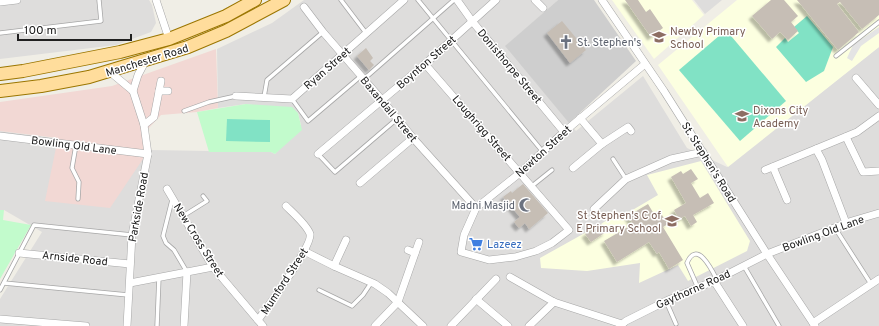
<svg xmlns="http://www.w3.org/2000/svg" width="879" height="326" viewBox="0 0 879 326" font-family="Overpass,sans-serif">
	<defs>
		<filter id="shadow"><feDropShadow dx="-3.5" dy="3.5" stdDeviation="1" flood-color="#0004"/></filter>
	</defs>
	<rect width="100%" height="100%" fill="#f0eee6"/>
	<!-- residential -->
	<g fill="#dedddc">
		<polygon points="0,0 149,0 152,5 156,23 151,32 116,45 0,59"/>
		<polygon points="304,0 558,0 506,46 576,131 643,76 687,148 727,167 879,47 879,326 0,326 0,299 42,232 4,210 0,210 0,131 149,150 271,152 275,154 301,125 298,113 246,104 218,108 217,49 272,23"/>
		<polygon points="694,0 722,0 705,14"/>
	</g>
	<!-- commercial -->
	<polygon fill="#f2d8d4" points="216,49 218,108 197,112 161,115 147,130 149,150 110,208 45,201 58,138 0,131 0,102 112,86"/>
	<!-- education -->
	<g fill="#fcffe0">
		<polygon points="612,0 692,0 704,15 654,59"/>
		<polygon points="737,0 879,0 879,47 728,167 658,65"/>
		<polygon points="701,161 750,241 747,251 688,281 678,265 639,283 640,263 587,271 541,268 540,258 601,224 616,214 619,218 658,195 647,175"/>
	</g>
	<!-- religious -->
	<polygon fill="#cecece" points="558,0 594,0 636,61 569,123 505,46"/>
	<!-- park -->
	<g fill="#c2fbcc">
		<polygon points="246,104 292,107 298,113 302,130 275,154 271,152 209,152 197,112"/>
		<polygon points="0,210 4,210 3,220 31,225 0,279"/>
	</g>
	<!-- pitch -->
	<g fill="#81e2c5">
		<polygon points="807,16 833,47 824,71 806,82 776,47 785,38 788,42 799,33 794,27"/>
		<polygon points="726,30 786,101 740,141 679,70"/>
		<polygon points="227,119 270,120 270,142 226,141"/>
	</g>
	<!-- parking -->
	<polygon fill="#e4e4e4" points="879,27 879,33 861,46 852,61 847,58 853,45"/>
	<!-- building -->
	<g fill="#c6beb5" filter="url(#shadow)">
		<polygon points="625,0 638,0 646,12 650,9 663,28 651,37"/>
		<polygon points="771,0 784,0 798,16 791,22 798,31 788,40 780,32 772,39 752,16"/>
		<polygon points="797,0 879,0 879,15 862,29 840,2 837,4 859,32 838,50"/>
		<polygon points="562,21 586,50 570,63 547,33"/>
		<polygon points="366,48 373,58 370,61 374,65 369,70 357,56"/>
		<polygon points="691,169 698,179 691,183 700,198 708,193 714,203 693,215 697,222 691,226 685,216 679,219 674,210 686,203 671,177 681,171 683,174"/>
		<polygon points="523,184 548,213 529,229 525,223 519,228 514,222 520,217 503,197 511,191 512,193"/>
		<polygon points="648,204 657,219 662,215 668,224 663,227 683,260 669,269 659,252 657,254 649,242 617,262 604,241 633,224 628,216"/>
		<polygon points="601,224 606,232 591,242 585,234"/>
	</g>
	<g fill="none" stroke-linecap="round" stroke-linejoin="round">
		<defs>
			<g id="lane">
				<polyline points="341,0 366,33"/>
				<polyline points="418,0 543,152"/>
				<polyline points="0,33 101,21 99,0"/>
				<polyline points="836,56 879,22"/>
				<polyline points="364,79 454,0"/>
				<polyline points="264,97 267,80 323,32"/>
				<polyline points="292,99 308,121 361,76"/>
				<polyline points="184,111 209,102 236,96"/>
				<polyline points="76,145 72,168 79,182 78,199"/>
				<polyline points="318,154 335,172 398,118"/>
				<polyline points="613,159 626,179"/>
				<polyline points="532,186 552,170"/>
				<polyline points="172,200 163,236 166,243 174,250 187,272"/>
				<polyline points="183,216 207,201 203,196"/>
				<polyline points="835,228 871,284"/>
				<polyline points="744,266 779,326"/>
				<polyline points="4,283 128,295"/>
				<path d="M698,288L687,263C697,239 712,270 717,280"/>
				<polyline points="0,290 34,225 132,235"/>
				<polyline points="319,290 352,306 363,295 371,283"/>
				<polyline points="666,301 676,324"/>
				<polyline points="157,326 159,277"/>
			</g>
			<g id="street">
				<polyline points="156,0 169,39"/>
				<polyline points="457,0 472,21 564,132"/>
				<polyline points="535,0 543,8"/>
				<polyline points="602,0 664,91 767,254 815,326"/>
				<polyline points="0,2 17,0"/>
				<polyline points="304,7 323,32 382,100 413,138 476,208"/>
				<polyline points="425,64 569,230 552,243 536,251 515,257 489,260 461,252 464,235 476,208 521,172 564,132 645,64"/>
				<polyline points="110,72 133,91 144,125 148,154 132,235 127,326"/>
				<polyline points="856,78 879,105"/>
				<polyline points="133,91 138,75 146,60"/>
				<polyline points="159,91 168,91"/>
				<polyline points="236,96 292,99 404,0"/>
				<polyline points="580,118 602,144"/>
				<polyline points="144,125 154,117 161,81"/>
				<polyline points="0,136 148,154"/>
				<polyline points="846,137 863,172 879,171"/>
				<polyline points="816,149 822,160 846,223"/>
				<polyline points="318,154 425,64 496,0"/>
				<polyline points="773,167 787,200"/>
				<polyline points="573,168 602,144 628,127 631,131"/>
				<polyline points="765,170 857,132 879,116"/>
				<polyline points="360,183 413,138"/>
				<polyline points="167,189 213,267 263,326"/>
				<polyline points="594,209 626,179 671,159 703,152"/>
				<polyline points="408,250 415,253"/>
				<polyline points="304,251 334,266 375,284 388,293 423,326"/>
				<polyline points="19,253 130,264"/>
				<polyline points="334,266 346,240"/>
				<polyline points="510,277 554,302 622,324"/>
				<polyline points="714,281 743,326"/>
				<polyline points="130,283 213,267"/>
				<polyline points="476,299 508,326"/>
				<polyline points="0,319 86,326"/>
				<path d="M258,320C267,308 313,245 310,234C307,225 292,212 286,206"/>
				<polyline points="813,323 879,279"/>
				<polyline points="184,326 187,272"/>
				<polyline points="375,326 398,302 419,242"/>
				<polyline points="451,326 496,279"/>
				<polyline points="529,326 554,302"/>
				<polyline points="620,326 626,321 666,301 714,281 767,254 852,221 879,213"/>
			</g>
			<g id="primary">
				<polyline points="0,74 23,71 120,52 169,39 226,16 255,0"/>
				<polyline points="0,91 41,86 89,77 188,47 226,31 284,0"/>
			</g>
		</defs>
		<!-- lane casing -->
		<use href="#lane" stroke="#a7a7a7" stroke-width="5"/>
		<!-- street casing -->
		<use href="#street" stroke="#a7a7a7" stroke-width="8"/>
		<!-- primary casing -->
		<use href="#primary" stroke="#9b7600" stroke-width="14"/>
		<!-- lane -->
		<use href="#lane" stroke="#fff" stroke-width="3.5"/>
		<!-- street -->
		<use href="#street" stroke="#fff" stroke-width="7"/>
		<!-- primary -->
		<use href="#primary" stroke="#ffdd9c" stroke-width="12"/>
	</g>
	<!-- icons -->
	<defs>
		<symbol id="school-bare" viewBox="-9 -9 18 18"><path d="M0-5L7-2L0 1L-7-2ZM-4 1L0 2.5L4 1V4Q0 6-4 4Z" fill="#8d6e63" stroke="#fff" stroke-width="2.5" paint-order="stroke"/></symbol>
		<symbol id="church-bare" viewBox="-9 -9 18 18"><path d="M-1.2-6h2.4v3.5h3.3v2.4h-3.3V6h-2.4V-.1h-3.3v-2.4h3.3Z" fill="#6b7280" stroke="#fff" stroke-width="2.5" paint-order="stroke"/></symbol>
		<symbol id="mosque-bare" viewBox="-9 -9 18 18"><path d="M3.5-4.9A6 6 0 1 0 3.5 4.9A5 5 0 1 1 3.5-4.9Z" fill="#6b7280" stroke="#fff" stroke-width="2.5" paint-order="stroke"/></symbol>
		<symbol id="supermarket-bare" viewBox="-9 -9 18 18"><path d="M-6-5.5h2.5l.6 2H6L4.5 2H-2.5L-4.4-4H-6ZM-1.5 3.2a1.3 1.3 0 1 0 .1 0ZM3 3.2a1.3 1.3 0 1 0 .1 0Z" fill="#3f7fe0" stroke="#fff" stroke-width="2.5" paint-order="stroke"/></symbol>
	</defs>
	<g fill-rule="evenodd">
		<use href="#school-bare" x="649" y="27" width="20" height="20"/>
		<use href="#church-bare" x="556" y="32" width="20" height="20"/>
		<use href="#school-bare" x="732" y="106" width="20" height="20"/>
		<use href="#mosque-bare" x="516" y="195" width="20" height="20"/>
		<use href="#school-bare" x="662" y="211" width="20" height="20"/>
		<use href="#supermarket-bare" x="466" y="234" width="20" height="20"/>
	</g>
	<g text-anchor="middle" stroke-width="3" stroke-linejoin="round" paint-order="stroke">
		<!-- education labels -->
		<g font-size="11" fill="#785e54" stroke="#fff" text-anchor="start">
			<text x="670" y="35">Newby Primary<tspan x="670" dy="13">School</tspan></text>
			<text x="753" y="114">Dixons City<tspan x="753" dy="13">Academy</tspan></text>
			<text x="661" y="219" text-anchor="end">St Stephen's C of<tspan x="661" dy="13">E Primary School</tspan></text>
		</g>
		<!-- worship labels -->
		<g font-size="11" fill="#5b616d" stroke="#fff" text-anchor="start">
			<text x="577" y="46">St. Stephen's</text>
			<text x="515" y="209" text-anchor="end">Madni Masjid</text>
		</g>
		<!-- street labels -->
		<g font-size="11" fill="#202020" stroke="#fff">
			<text transform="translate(147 60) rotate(-17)" y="4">Manchester Road</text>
			<text transform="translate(426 62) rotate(-41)" y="4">Boynton Street</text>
			<text transform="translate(510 66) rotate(50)" y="4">Donisthorpe Street</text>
			<text transform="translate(327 68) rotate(-41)" y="4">Ryan Street</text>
			<text transform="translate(389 109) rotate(50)" y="4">Baxandall Street</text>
			<text transform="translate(482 128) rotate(49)" y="4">Loughrigg Street</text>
			<text transform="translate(74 145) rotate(7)" y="4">Bowling Old Lane</text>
			<text transform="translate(543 151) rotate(-42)" y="4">Newton Street</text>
			<text transform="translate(709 162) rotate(58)" y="4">St. Stephen's Road</text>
			<text transform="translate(138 207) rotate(-80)" y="4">Parkside Road</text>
			<text transform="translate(823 233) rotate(-20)" y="4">Bowling Old Lane</text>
			<text transform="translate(199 240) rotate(58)" y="4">New Cross Street</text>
			<text transform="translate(75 258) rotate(6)" y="4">Arnside Road</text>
			<text transform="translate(284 281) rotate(-57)" y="4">Mumford Street</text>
			<text transform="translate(693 289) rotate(-24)" y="4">Gaythorne Road</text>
		</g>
		<!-- shop labels -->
		<g font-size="11" fill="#366cbe" stroke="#fff" text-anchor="start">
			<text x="487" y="248">Lazeez</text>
		</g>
	</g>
	<!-- scale -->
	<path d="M18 34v6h113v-6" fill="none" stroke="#202020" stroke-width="2"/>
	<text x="24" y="34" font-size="12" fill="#202020" stroke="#ffffff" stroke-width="3" paint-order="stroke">100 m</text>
</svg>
